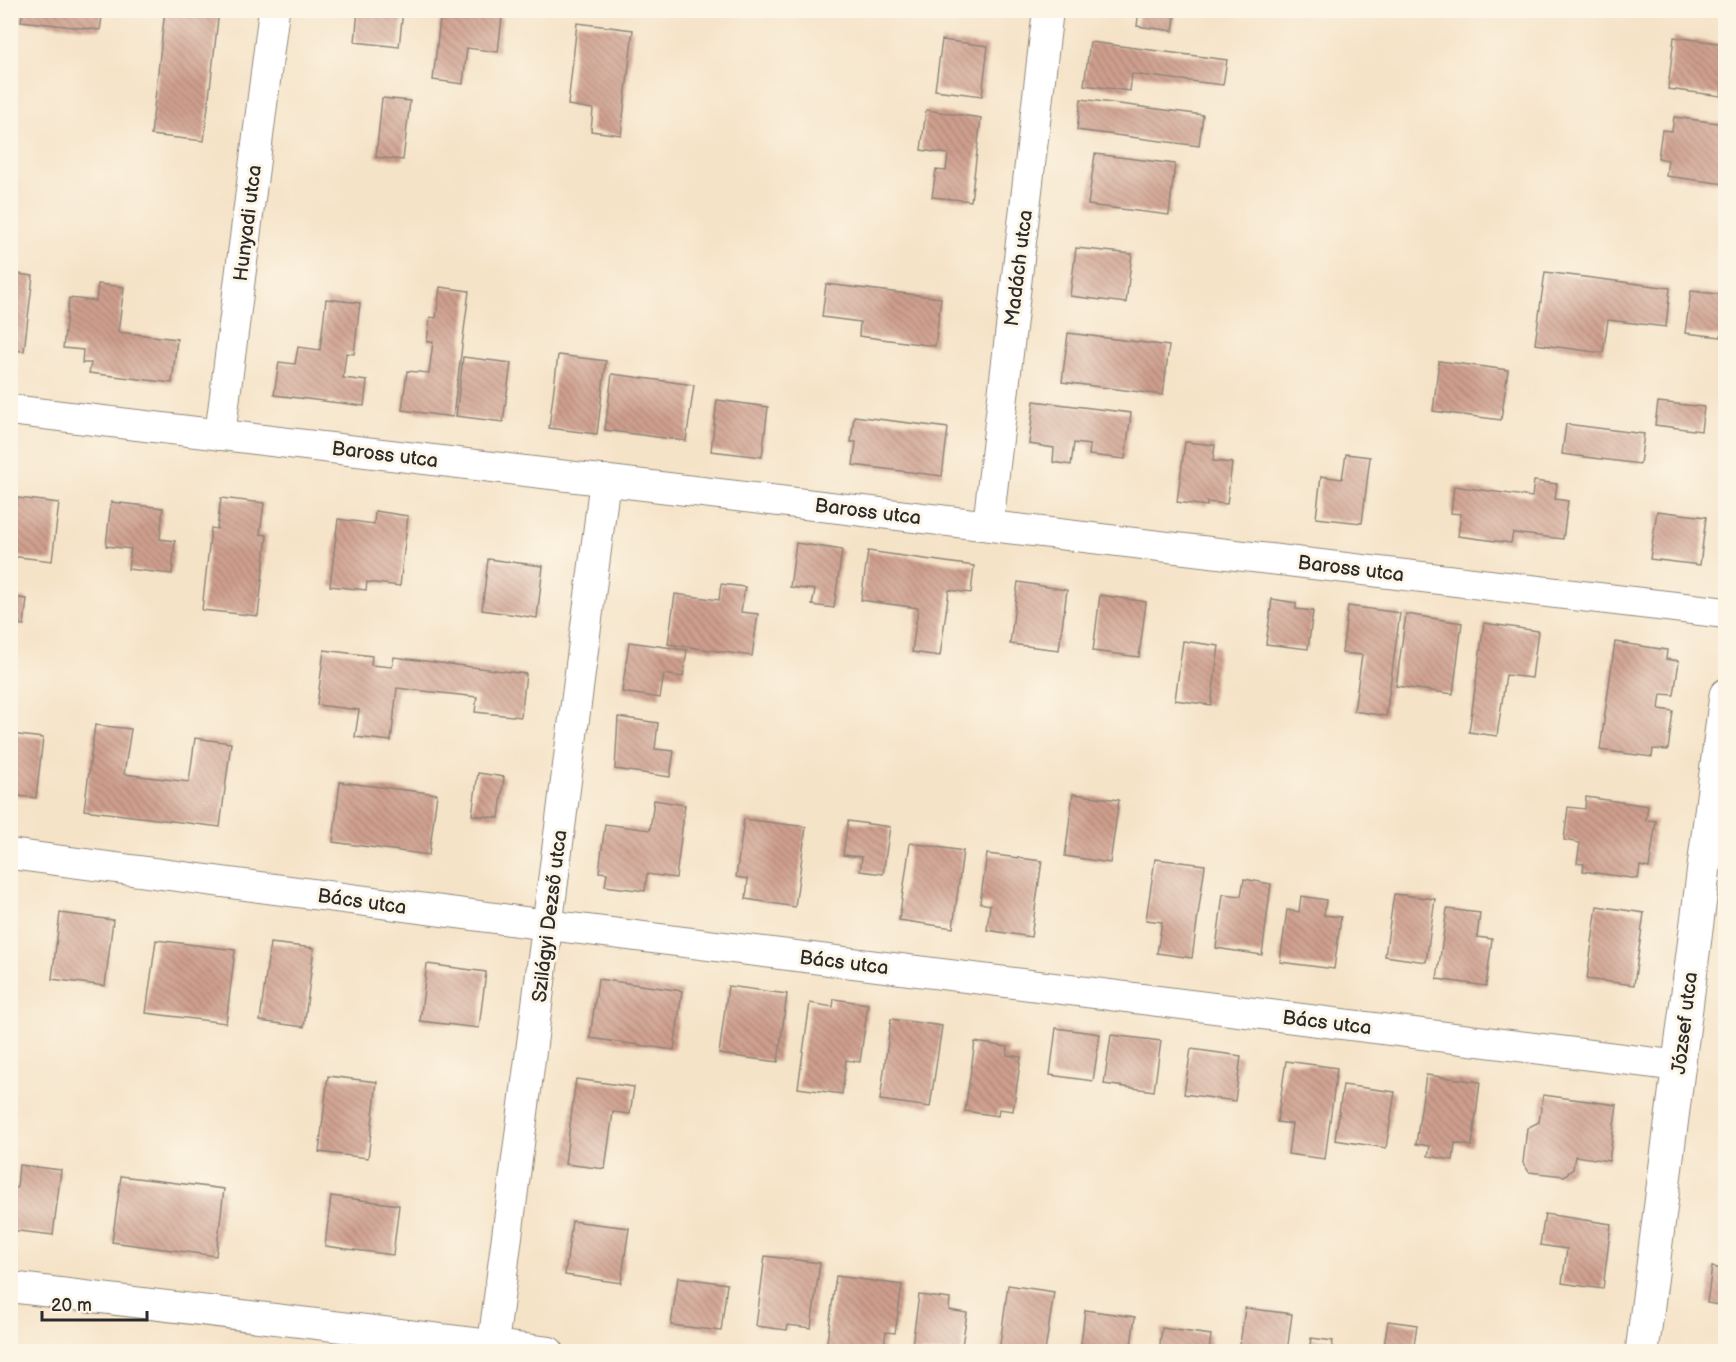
<svg xmlns="http://www.w3.org/2000/svg" width="1736" height="1362" viewBox="0 0 1736 1362" font-family="'Balsamiq Sans',sans-serif">
	<defs>
		<pattern id="building-back-hatch" width="6" height="6" patternUnits="userSpaceOnUse" patternTransform="scale(1.5)"><rect width="6" height="6" fill="#cf9f8e"/><path d="M-1 5l2 2M0 0l6 6M5-1l2 2" fill="none" stroke="#a88274"/></pattern>
	</defs>
	<rect width="100%" height="100%" fill="#fcf5e5"/>
	<filter id="ink" filterUnits="userSpaceOnUse"><feTurbulence type="fractalNoise" baseFrequency=".0167" numOctaves="2"/><feDisplacementMap in="SourceGraphic" scale="12" xChannelSelector="R" yChannelSelector="G"/><feConvolveMatrix kernelMatrix="1 2 1 2 8 2 1 2 1" color-interpolation-filters="sRGB"/></filter>
	<filter id="wash" filterUnits="userSpaceOnUse"><feTurbulence type="fractalNoise" baseFrequency=".008" numOctaves="4" result="noise"/><feDisplacementMap in="SourceGraphic" scale="24" xChannelSelector="R" yChannelSelector="G"/><feGaussianBlur stdDeviation="1.35" result="paint"/><feColorMatrix in="noise" values="0 0 0 0 0 0 0 0 0 0 0 0 0 0 0 0 0 1.4 0 .05"/><feComposite in="paint" operator="in"/></filter>
	<g filter="url(#wash)">
		<rect width="100%" height="100%" fill="#f5e3c8"/>
		<g id="blocks">
			<!-- building -->
			<g fill="url(#building-back-hatch)">
				<polygon points="23,10 103,10 100,30 21,21"/>
				<polygon points="165,10 219,10 204,141 151,135"/>
				<polygon points="358,10 403,10 399,47 355,42"/>
				<polygon points="441,10 502,17 498,52 467,48 463,84 433,80"/>
				<polygon points="1139,10 1176,10 1173,31 1137,26"/>
				<polygon points="577,23 633,30 621,135 591,131 593,109 568,105"/>
				<polygon points="1674,37 1725,44 1725,59 1721,96 1668,89"/>
				<polygon points="942,40 988,46 982,96 935,90"/>
				<polygon points="1090,42 1227,60 1223,85 1132,74 1130,91 1084,85"/>
				<polygon points="382,98 410,101 403,160 376,157"/>
				<polygon points="1081,99 1203,115 1199,146 1077,130"/>
				<polygon points="926,110 981,118 971,201 932,197 936,170 946,171 948,154 921,150"/>
				<polygon points="1674,117 1725,124 1725,184 1666,176 1668,160 1658,158 1662,130 1672,131"/>
				<polygon points="1095,154 1175,164 1169,215 1088,205"/>
				<polygon points="1076,248 1132,254 1126,303 1070,296"/>
				<polygon points="1545,272 1670,288 1666,327 1608,320 1603,353 1535,344"/>
				<polygon points="10,273 33,276 24,351 10,350"/>
				<polygon points="98,284 124,287 118,332 177,339 172,383 89,373 91,363 82,363 83,350 63,348 69,298 96,301"/>
				<polygon points="826,284 941,298 935,346 859,336 860,322 822,317"/>
				<polygon points="440,287 469,291 453,417 402,410 407,371 429,373 433,342 427,342 430,317 436,318"/>
				<polygon points="1691,291 1725,295 1721,337 1685,333"/>
				<polygon points="326,299 360,303 354,354 346,353 343,378 367,381 364,406 274,395 279,362 295,364 298,347 320,350"/>
				<polygon points="1068,333 1169,346 1163,395 1062,382"/>
				<polygon points="558,355 606,361 597,434 549,428"/>
				<polygon points="463,357 511,363 503,422 456,416"/>
				<polygon points="1439,361 1508,370 1501,420 1433,411"/>
				<polygon points="612,374 694,385 686,441 605,430"/>
				<polygon points="717,400 768,407 762,457 711,451"/>
				<polygon points="1034,401 1131,413 1125,459 1089,455 1090,445 1074,443 1071,465 1053,462 1054,448 1029,444"/>
				<polygon points="1658,402 1704,407 1701,431 1655,425"/>
				<polygon points="854,416 948,428 942,476 853,465 856,442 851,442"/>
				<polygon points="1566,424 1644,434 1640,464 1562,454"/>
				<polygon points="1185,442 1215,445 1213,461 1232,463 1227,504 1207,502 1207,506 1177,502"/>
				<polygon points="1346,454 1370,457 1362,523 1316,518 1321,476 1342,479"/>
				<polygon points="1534,481 1557,484 1555,499 1568,501 1563,539 1513,533 1511,543 1458,536 1461,514 1451,513 1454,486 1532,497"/>
				<polygon points="10,497 59,503 52,561 10,556"/>
				<polygon points="221,498 264,503 260,534 267,535 258,616 202,610 211,528 217,529"/>
				<polygon points="111,502 163,508 160,539 175,541 172,574 128,569 131,549 106,546"/>
				<polygon points="375,511 408,516 400,586 367,582 366,590 330,586 338,519 374,524"/>
				<polygon points="1657,511 1706,517 1700,565 1650,559"/>
				<polygon points="796,543 842,550 834,608 812,605 815,590 790,587"/>
				<polygon points="868,551 974,566 971,593 949,590 940,656 912,652 918,608 861,600"/>
				<polygon points="488,559 543,566 537,618 482,610"/>
				<polygon points="1018,582 1067,590 1059,650 1010,644"/>
				<polygon points="721,584 745,587 741,612 758,614 752,656 668,644 675,594 719,600"/>
				<polygon points="1100,595 1146,602 1139,657 1093,651"/>
				<polygon points="10,597 27,599 24,625 10,623"/>
				<polygon points="1272,599 1296,603 1296,609 1313,611 1308,649 1266,644"/>
				<polygon points="1348,606 1400,613 1386,716 1354,711 1362,655 1342,653"/>
				<polygon points="1406,614 1462,623 1453,694 1396,686"/>
				<polygon points="1484,623 1538,631 1532,678 1506,675 1497,736 1469,732"/>
				<polygon points="1183,641 1219,646 1211,705 1175,700"/>
				<polygon points="629,642 687,650 683,677 664,674 660,698 622,692"/>
				<polygon points="1615,642 1667,650 1666,659 1679,661 1674,695 1661,694 1659,709 1673,711 1668,750 1653,749 1652,757 1600,750"/>
				<polygon points="324,650 372,656 371,665 392,667 394,657 526,674 521,717 475,712 477,697 397,688 391,741 355,737 359,710 317,705"/>
				<polygon points="618,717 658,723 655,749 674,751 670,777 615,769"/>
				<polygon points="95,725 131,729 124,774 189,782 195,738 231,743 220,827 84,810"/>
				<polygon points="10,734 43,738 36,798 10,795"/>
				<polygon points="478,773 504,777 499,818 472,815"/>
				<polygon points="340,782 437,794 429,855 333,842"/>
				<polygon points="1073,794 1119,800 1110,863 1065,856"/>
				<polygon points="1586,797 1648,806 1646,820 1656,821 1649,868 1640,866 1638,879 1583,871 1584,864 1577,863 1580,843 1564,840 1568,807 1585,809"/>
				<polygon points="654,800 685,805 676,878 647,874 645,891 605,886 607,873 599,872 605,824 650,830"/>
				<polygon points="744,819 806,827 795,907 746,899 748,879 736,877"/>
				<polygon points="848,821 890,827 883,874 860,871 862,857 843,855"/>
				<polygon points="910,843 963,851 953,928 899,920"/>
				<polygon points="987,854 1042,861 1031,937 987,930 990,905 980,903"/>
				<polygon points="1155,859 1205,865 1192,958 1157,953 1162,922 1146,920"/>
				<polygon points="1244,879 1271,884 1262,955 1216,948 1223,894 1241,896"/>
				<polygon points="1394,894 1435,899 1426,962 1385,956"/>
				<polygon points="1301,896 1326,900 1324,915 1341,917 1334,969 1280,962 1287,910 1299,912"/>
				<polygon points="1597,906 1644,913 1634,985 1587,979"/>
				<polygon points="1447,909 1480,913 1477,937 1492,939 1486,986 1437,979"/>
				<polygon points="60,913 113,920 105,986 52,979"/>
				<polygon points="156,940 235,950 226,1023 146,1013"/>
				<polygon points="270,943 314,948 304,1027 260,1021"/>
				<polygon points="427,964 486,972 479,1028 420,1021"/>
				<polygon points="598,979 682,991 674,1050 590,1038"/>
				<polygon points="728,986 787,994 778,1062 719,1054"/>
				<polygon points="834,999 868,1004 860,1062 846,1060 842,1094 798,1088 810,1003 833,1007"/>
				<polygon points="891,1019 942,1026 930,1107 880,1100"/>
				<polygon points="1056,1028 1100,1034 1093,1081 1050,1075"/>
				<polygon points="1111,1035 1161,1041 1154,1091 1104,1084"/>
				<polygon points="975,1042 1008,1047 1007,1055 1021,1057 1013,1111 999,1109 998,1116 965,1111"/>
				<polygon points="1191,1049 1241,1056 1235,1101 1184,1094"/>
				<polygon points="1286,1061 1337,1068 1325,1159 1288,1154 1292,1124 1277,1122"/>
				<polygon points="1426,1075 1480,1082 1472,1146 1455,1143 1453,1160 1428,1156 1430,1146 1416,1144"/>
				<polygon points="328,1076 377,1082 368,1158 319,1152"/>
				<polygon points="576,1079 634,1087 630,1114 613,1112 605,1169 565,1164"/>
				<polygon points="1343,1085 1395,1092 1386,1148 1335,1140"/>
				<polygon points="1543,1095 1617,1105 1609,1161 1575,1156 1573,1169 1564,1176 1529,1172 1523,1163 1527,1128 1539,1122"/>
				<polygon points="19,1165 61,1170 53,1235 10,1230 10,1187 17,1188"/>
				<polygon points="121,1176 224,1189 216,1256 112,1242"/>
				<polygon points="331,1196 399,1205 393,1255 325,1246"/>
				<polygon points="1545,1214 1611,1224 1603,1289 1562,1283 1567,1249 1540,1245"/>
				<polygon points="572,1221 629,1228 621,1283 565,1275"/>
				<polygon points="765,1256 820,1263 811,1328 788,1325 787,1330 756,1326"/>
				<polygon points="1724,1257 1725,1257 1725,1306 1707,1303 1712,1267 1723,1269"/>
				<polygon points="836,1276 902,1285 895,1333 886,1332 883,1352 843,1352 826,1349"/>
				<polygon points="678,1277 727,1284 721,1331 671,1325"/>
				<polygon points="1008,1285 1054,1292 1045,1352 999,1352"/>
				<polygon points="919,1295 950,1299 949,1310 967,1313 961,1352 911,1352"/>
				<polygon points="1245,1308 1292,1314 1287,1352 1239,1352"/>
				<polygon points="1085,1310 1135,1317 1130,1352 1080,1352"/>
				<polygon points="1388,1321 1417,1325 1413,1352 1383,1352"/>
				<polygon points="1162,1328 1211,1335 1209,1352 1159,1352"/>
				<polygon points="1311,1338 1333,1341 1331,1352 1309,1352"/>
			</g>
		</g>
	</g>
	<g filter="url(#ink)">
		<use href="#blocks" fill-opacity="0" stroke="#90877a" stroke-width="1.5"/>
		<g fill="none" stroke-linecap="round" stroke-linejoin="round">
			<defs>
				<g id="minor">
					<polyline points="10,410 1726,613"/>
					<polyline points="220,435 274,10"/>
					<polyline points="988,525 1048,10"/>
					<polyline points="10,854 548,925 1679,1066"/>
					<polyline points="10,1287 549,1352"/>
					<polyline points="492,1352 605,480"/>
				</g>
				<polyline id="tertiary" points="1642,1352 1726,695"/>
			</defs>
			<!-- minor casing -->
			<use href="#minor" stroke="#90877a" stroke-width="32"/>
			<!-- tertiary casing -->
			<use href="#tertiary" stroke="#90877a" stroke-width="35"/>
			<!-- minor -->
			<use href="#minor" stroke="#fff" stroke-width="30"/>
			<!-- tertiary -->
			<use href="#tertiary" stroke="#fff" stroke-width="33"/>
		</g>
	</g>
	<g text-anchor="middle" stroke-width="6" stroke-linejoin="round" paint-order="stroke">
		<!-- street labels -->
		<g font-size="20" fill="#2b2b2b" stroke="#fcf5e5">
			<text transform="translate(247 223) rotate(-83)" y="7">Hunyadi utca</text>
			<text transform="translate(1018 268) rotate(-83)" y="7">Madách utca</text>
			<text transform="translate(385 454) rotate(7)" y="7">Baross utca</text>
			<text transform="translate(868 511) rotate(7)" y="7">Baross utca</text>
			<text transform="translate(1351 568) rotate(7)" y="7">Baross utca</text>
			<text transform="translate(362 901) rotate(8)" y="7">Bács utca</text>
			<text transform="translate(549 916) rotate(-83)" y="7">Szilágyi Dezső utca</text>
			<text transform="translate(844 962) rotate(7)" y="7">Bács utca</text>
			<text transform="translate(1327 1022) rotate(7)" y="7">Bács utca</text>
			<text transform="translate(1684 1023) rotate(-83)" y="7">József utca</text>
		</g>
	</g>
	<!-- margin -->
	<rect width="1736" height="1362" fill="none" stroke="#fcf5e5" stroke-width="36"/>
	<!-- scale -->
	<path d="M42 1311v9h105v-9" fill="none" stroke="#2b2b2b" stroke-width="3"/>
	<text x="51" y="1311" font-size="18" fill="#2b2b2b" stroke="#fcf5e5" stroke-width="4.5" paint-order="stroke">20 m</text>
</svg>
